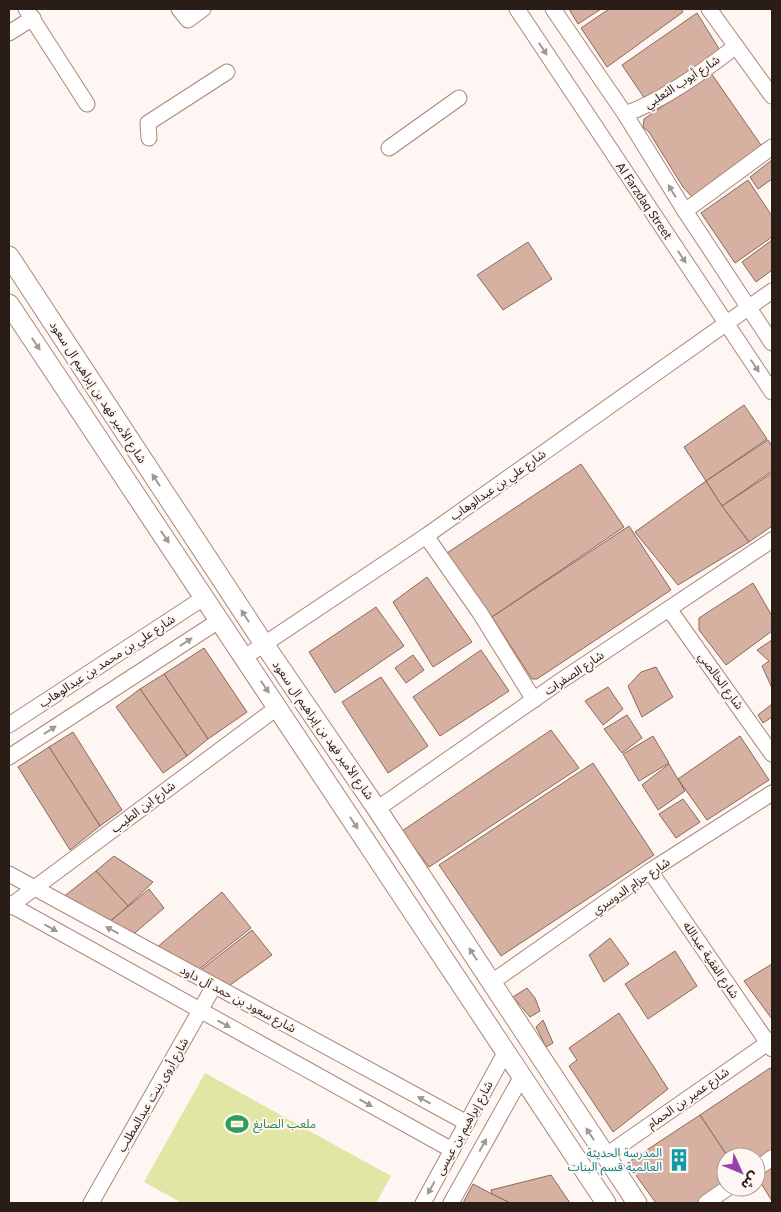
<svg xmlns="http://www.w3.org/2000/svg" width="781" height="1212" viewBox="0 0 781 1212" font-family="Lato,'Noto Sans Arabic',sans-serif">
	<rect width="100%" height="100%" fill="#fef6f2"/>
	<!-- green -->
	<polygon fill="#e1e6a5" points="205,1073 391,1176 376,1203 182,1203 144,1182"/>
	<!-- building -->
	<g fill="#d6b1a1" stroke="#8a695a">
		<polygon points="569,9 601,9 578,24"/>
		<polygon points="609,9 681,9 683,12 607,67 581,28"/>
		<polygon points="697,13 721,52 647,102 622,65"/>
		<polygon points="711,73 763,148 694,199 683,187 649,132 643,127 644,119"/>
		<polygon points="772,160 772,179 758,189 750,177"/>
		<polygon points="748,180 772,216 772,237 735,263 701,213"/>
		<polygon points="772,240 772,270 756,282 742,262"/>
		<polygon points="528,242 552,279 503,310 477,275"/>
		<polygon points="744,405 767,439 706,481 684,447"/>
		<polygon points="768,440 772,446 772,471 722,506 706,481"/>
		<polygon points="581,464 624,527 492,617 447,553"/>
		<polygon points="772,473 772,526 749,542 722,506"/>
		<polygon points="706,481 722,506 749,542 678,585 635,532"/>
		<polygon points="629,526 671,590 537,679 532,679 492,617"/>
		<polygon points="427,577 472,642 433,667 393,602"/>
		<polygon points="753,583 772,616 772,631 726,665 699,630 699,618"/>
		<polygon points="376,607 404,646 335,693 309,652"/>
		<polygon points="772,640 772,688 762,666 769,661 757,650"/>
		<polygon points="204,648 247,712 208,739 164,674"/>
		<polygon points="481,650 509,691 440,736 413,697"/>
		<polygon points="413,655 424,670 406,683 395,668"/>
		<polygon points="656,667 673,697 642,717 628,686 641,672"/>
		<polygon points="164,674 208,739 187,756 140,689"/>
		<polygon points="381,677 428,746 388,773 342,702"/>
		<polygon points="608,687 623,709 603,725 585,701"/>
		<polygon points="140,689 187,756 163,773 116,707"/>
		<polygon points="772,704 772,717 763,723 758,715"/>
		<polygon points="627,715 642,738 622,753 604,729"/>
		<polygon points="551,730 579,768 429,867 402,831"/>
		<polygon points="73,732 122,810 100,826 49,747"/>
		<polygon points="653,736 669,763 639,781 623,754"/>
		<polygon points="740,736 769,780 707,820 678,779"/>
		<polygon points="49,747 100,826 70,850 18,767"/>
		<polygon points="593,763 654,855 501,956 439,865"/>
		<polygon points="669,764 685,791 658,810 642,785"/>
		<polygon points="683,799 700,822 676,838 659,814"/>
		<polygon points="114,856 153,882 128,906 96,871"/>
		<polygon points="96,871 128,906 107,924 62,898"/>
		<polygon points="149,889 164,908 130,937 107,924"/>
		<polygon points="222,892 251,928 198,970 155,949"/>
		<polygon points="252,930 272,955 226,988 198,972"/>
		<polygon points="610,938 629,964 604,982 589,955"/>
		<polygon points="675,951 697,986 648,1019 625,984"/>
		<polygon points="772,964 772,1019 744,981"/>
		<polygon points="527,988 535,998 540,1011 530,1017 513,997"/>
		<polygon points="619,1013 668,1089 613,1132 569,1066 577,1060 569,1048"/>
		<polygon points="543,1020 553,1043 546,1047 536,1027"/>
		<polygon points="770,1068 772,1070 772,1153 756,1164 756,1157 728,1157 700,1115"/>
		<polygon points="700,1115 728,1157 726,1157 726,1184 698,1203 656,1203 627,1163"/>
		<polygon points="772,1167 772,1201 757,1177"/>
		<polygon points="551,1175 570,1203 510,1203 492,1194 491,1190"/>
		<polygon points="473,1184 492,1194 510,1203 463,1203"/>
	</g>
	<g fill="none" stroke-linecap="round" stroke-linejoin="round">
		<defs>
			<g id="minor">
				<polyline points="26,9 87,104"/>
				<polyline points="179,9 188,20 203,9"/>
				<polyline points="517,9 772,392"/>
				<polyline points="553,9 625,114 685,211 772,343"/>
				<polyline points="709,9 772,96"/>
				<polyline points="9,33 33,18"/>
				<path d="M625,114C663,101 704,71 736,46"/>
				<polyline points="149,138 148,123 227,72"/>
				<polyline points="389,148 459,98"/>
				<polyline points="685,211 772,147"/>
				<polyline points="426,536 480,613 534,700"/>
				<polyline points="669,609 772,754"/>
				<polyline points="245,657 426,536 772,291"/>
				<polyline points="9,725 205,597"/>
				<polyline points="9,757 220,620"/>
				<polyline points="377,809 559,682 772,540"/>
				<polyline points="650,871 772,1049"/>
				<polyline points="9,874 467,1123"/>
				<polyline points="9,904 452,1150"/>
				<polyline points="9,907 278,707"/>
				<polyline points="492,982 650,871 772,793"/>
				<polyline points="605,1156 772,1040"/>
				<polyline points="756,1169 772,1158"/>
				<polyline points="91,1203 214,986"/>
				<polyline points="423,1203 505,1053"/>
				<polyline points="451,1203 522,1076"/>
				<polyline points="706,1203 729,1187"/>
			</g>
			<g id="major">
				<polyline points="9,256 264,644 377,809 637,1203"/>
				<polyline points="9,304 606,1203"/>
			</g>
		</defs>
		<!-- minor casing -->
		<use href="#minor" stroke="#ab8878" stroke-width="17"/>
		<!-- major casing -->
		<use href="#major" stroke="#ab8878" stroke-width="21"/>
		<!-- minor -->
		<use href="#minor" stroke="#fff" stroke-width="15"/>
		<!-- major -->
		<use href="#major" stroke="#fff" stroke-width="19"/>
	</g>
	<!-- one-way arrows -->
	<defs><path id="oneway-solid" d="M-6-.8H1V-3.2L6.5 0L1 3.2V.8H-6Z" transform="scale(1.25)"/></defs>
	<g fill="#9f9996">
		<use href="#oneway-solid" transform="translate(543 49) rotate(57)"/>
		<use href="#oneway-solid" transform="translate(672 191) rotate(-122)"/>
		<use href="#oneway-solid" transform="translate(682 257) rotate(56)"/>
		<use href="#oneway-solid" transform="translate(36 344) rotate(56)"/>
		<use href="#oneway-solid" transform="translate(755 366) rotate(56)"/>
		<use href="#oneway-solid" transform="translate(156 480) rotate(-123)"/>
		<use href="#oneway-solid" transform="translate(165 537) rotate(56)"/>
		<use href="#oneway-solid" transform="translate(245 616) rotate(-123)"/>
		<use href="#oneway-solid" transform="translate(186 642) rotate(-33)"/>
		<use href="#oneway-solid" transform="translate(265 687) rotate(56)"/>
		<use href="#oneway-solid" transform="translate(50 730) rotate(-33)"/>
		<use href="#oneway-solid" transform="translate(354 823) rotate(57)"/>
		<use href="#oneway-solid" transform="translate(51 928) rotate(29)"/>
		<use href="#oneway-solid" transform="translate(112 930) rotate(-152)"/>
		<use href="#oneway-solid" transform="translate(473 954) rotate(-123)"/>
		<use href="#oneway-solid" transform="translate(224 1024) rotate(29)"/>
		<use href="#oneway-solid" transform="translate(424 1100) rotate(-152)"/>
		<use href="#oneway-solid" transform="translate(366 1103) rotate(29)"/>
		<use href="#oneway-solid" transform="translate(590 1134) rotate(-123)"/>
		<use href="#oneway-solid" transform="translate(483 1145) rotate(-61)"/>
		<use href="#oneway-solid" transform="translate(431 1188) rotate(119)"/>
	</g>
	<!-- icons -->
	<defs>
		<symbol id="stadium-bare" viewBox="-9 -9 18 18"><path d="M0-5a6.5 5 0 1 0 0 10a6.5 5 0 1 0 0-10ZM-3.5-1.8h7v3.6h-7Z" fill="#2e9e5b" stroke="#fef6f2" stroke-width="2.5" paint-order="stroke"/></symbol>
		<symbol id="building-bare" viewBox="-9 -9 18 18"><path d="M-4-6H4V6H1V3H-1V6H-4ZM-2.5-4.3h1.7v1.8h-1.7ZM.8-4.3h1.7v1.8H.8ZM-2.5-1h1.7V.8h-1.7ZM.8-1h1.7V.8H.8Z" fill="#0f9aa8" stroke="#fef6f2" stroke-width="2.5" paint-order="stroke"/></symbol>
	</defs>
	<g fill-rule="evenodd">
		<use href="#stadium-bare" x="221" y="1108" width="32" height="32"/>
		<use href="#building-bare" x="663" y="1144" width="32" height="32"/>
	</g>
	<g text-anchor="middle" stroke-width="4" stroke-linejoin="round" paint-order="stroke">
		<!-- street labels -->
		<g font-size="12" fill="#2a1c16" stroke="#fef6f2">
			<text transform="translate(682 82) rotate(-33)" y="4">شارع أيوب الثعلبي</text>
			<text transform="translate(644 201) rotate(56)" y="4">Al Farzdaq Street</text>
			<text transform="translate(98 392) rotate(57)" y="4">شارع الأمير فهد بن إبراهيم ال سعود</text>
			<text transform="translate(498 485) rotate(-35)" y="4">شارع علي بن عبدالوهاب</text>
			<text transform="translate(107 661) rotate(-33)" y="4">شارع علي بن محمد بن عبدالوهاب</text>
			<text transform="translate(574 673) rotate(-34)" y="4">شارع الصفرات</text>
			<text transform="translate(721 681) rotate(54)" y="4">شارع الخالصي</text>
			<text transform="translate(323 730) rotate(55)" y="4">شارع الأمير فهد بن إبراهيم ال سعود</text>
			<text transform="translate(143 807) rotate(-37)" y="4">شارع ابن الطيب</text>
			<text transform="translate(631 886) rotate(-34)" y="4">شارع حزام الدوسري</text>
			<text transform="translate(711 960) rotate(56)" y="4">شارع الفقية عبدالله</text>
			<text transform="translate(238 999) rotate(28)" y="4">شارع سعود بن حمد آل داود</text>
			<text transform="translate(153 1095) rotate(-60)" y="4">شارع أروى بنت عبدالمطلب</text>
			<text transform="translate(688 1098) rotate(-35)" y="4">شارع عمير بن الحمام</text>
			<text transform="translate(464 1128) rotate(-61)" y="4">شارع إبراهيم بن عيسى</text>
		</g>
		<!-- leisure labels -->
		<g font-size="12" fill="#27864d" stroke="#fef6f2" text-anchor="start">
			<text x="253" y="1128">ملعب الصايغ</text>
		</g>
		<!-- culture labels -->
		<g font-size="12" fill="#0d838f" stroke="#fef6f2" text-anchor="end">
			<text x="662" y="1157">المدرسة الحديثة<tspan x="662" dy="14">العالمية قسم البنات</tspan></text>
		</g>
	</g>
	<!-- border -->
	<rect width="781" height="1212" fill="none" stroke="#2a1c16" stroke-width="20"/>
	<!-- north arrow -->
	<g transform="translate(741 1172) rotate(134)"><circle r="24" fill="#fef6f2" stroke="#a99f9a"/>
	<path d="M0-4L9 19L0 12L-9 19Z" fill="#9741ae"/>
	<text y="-8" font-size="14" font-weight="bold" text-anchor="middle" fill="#2a1c16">ش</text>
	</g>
</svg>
